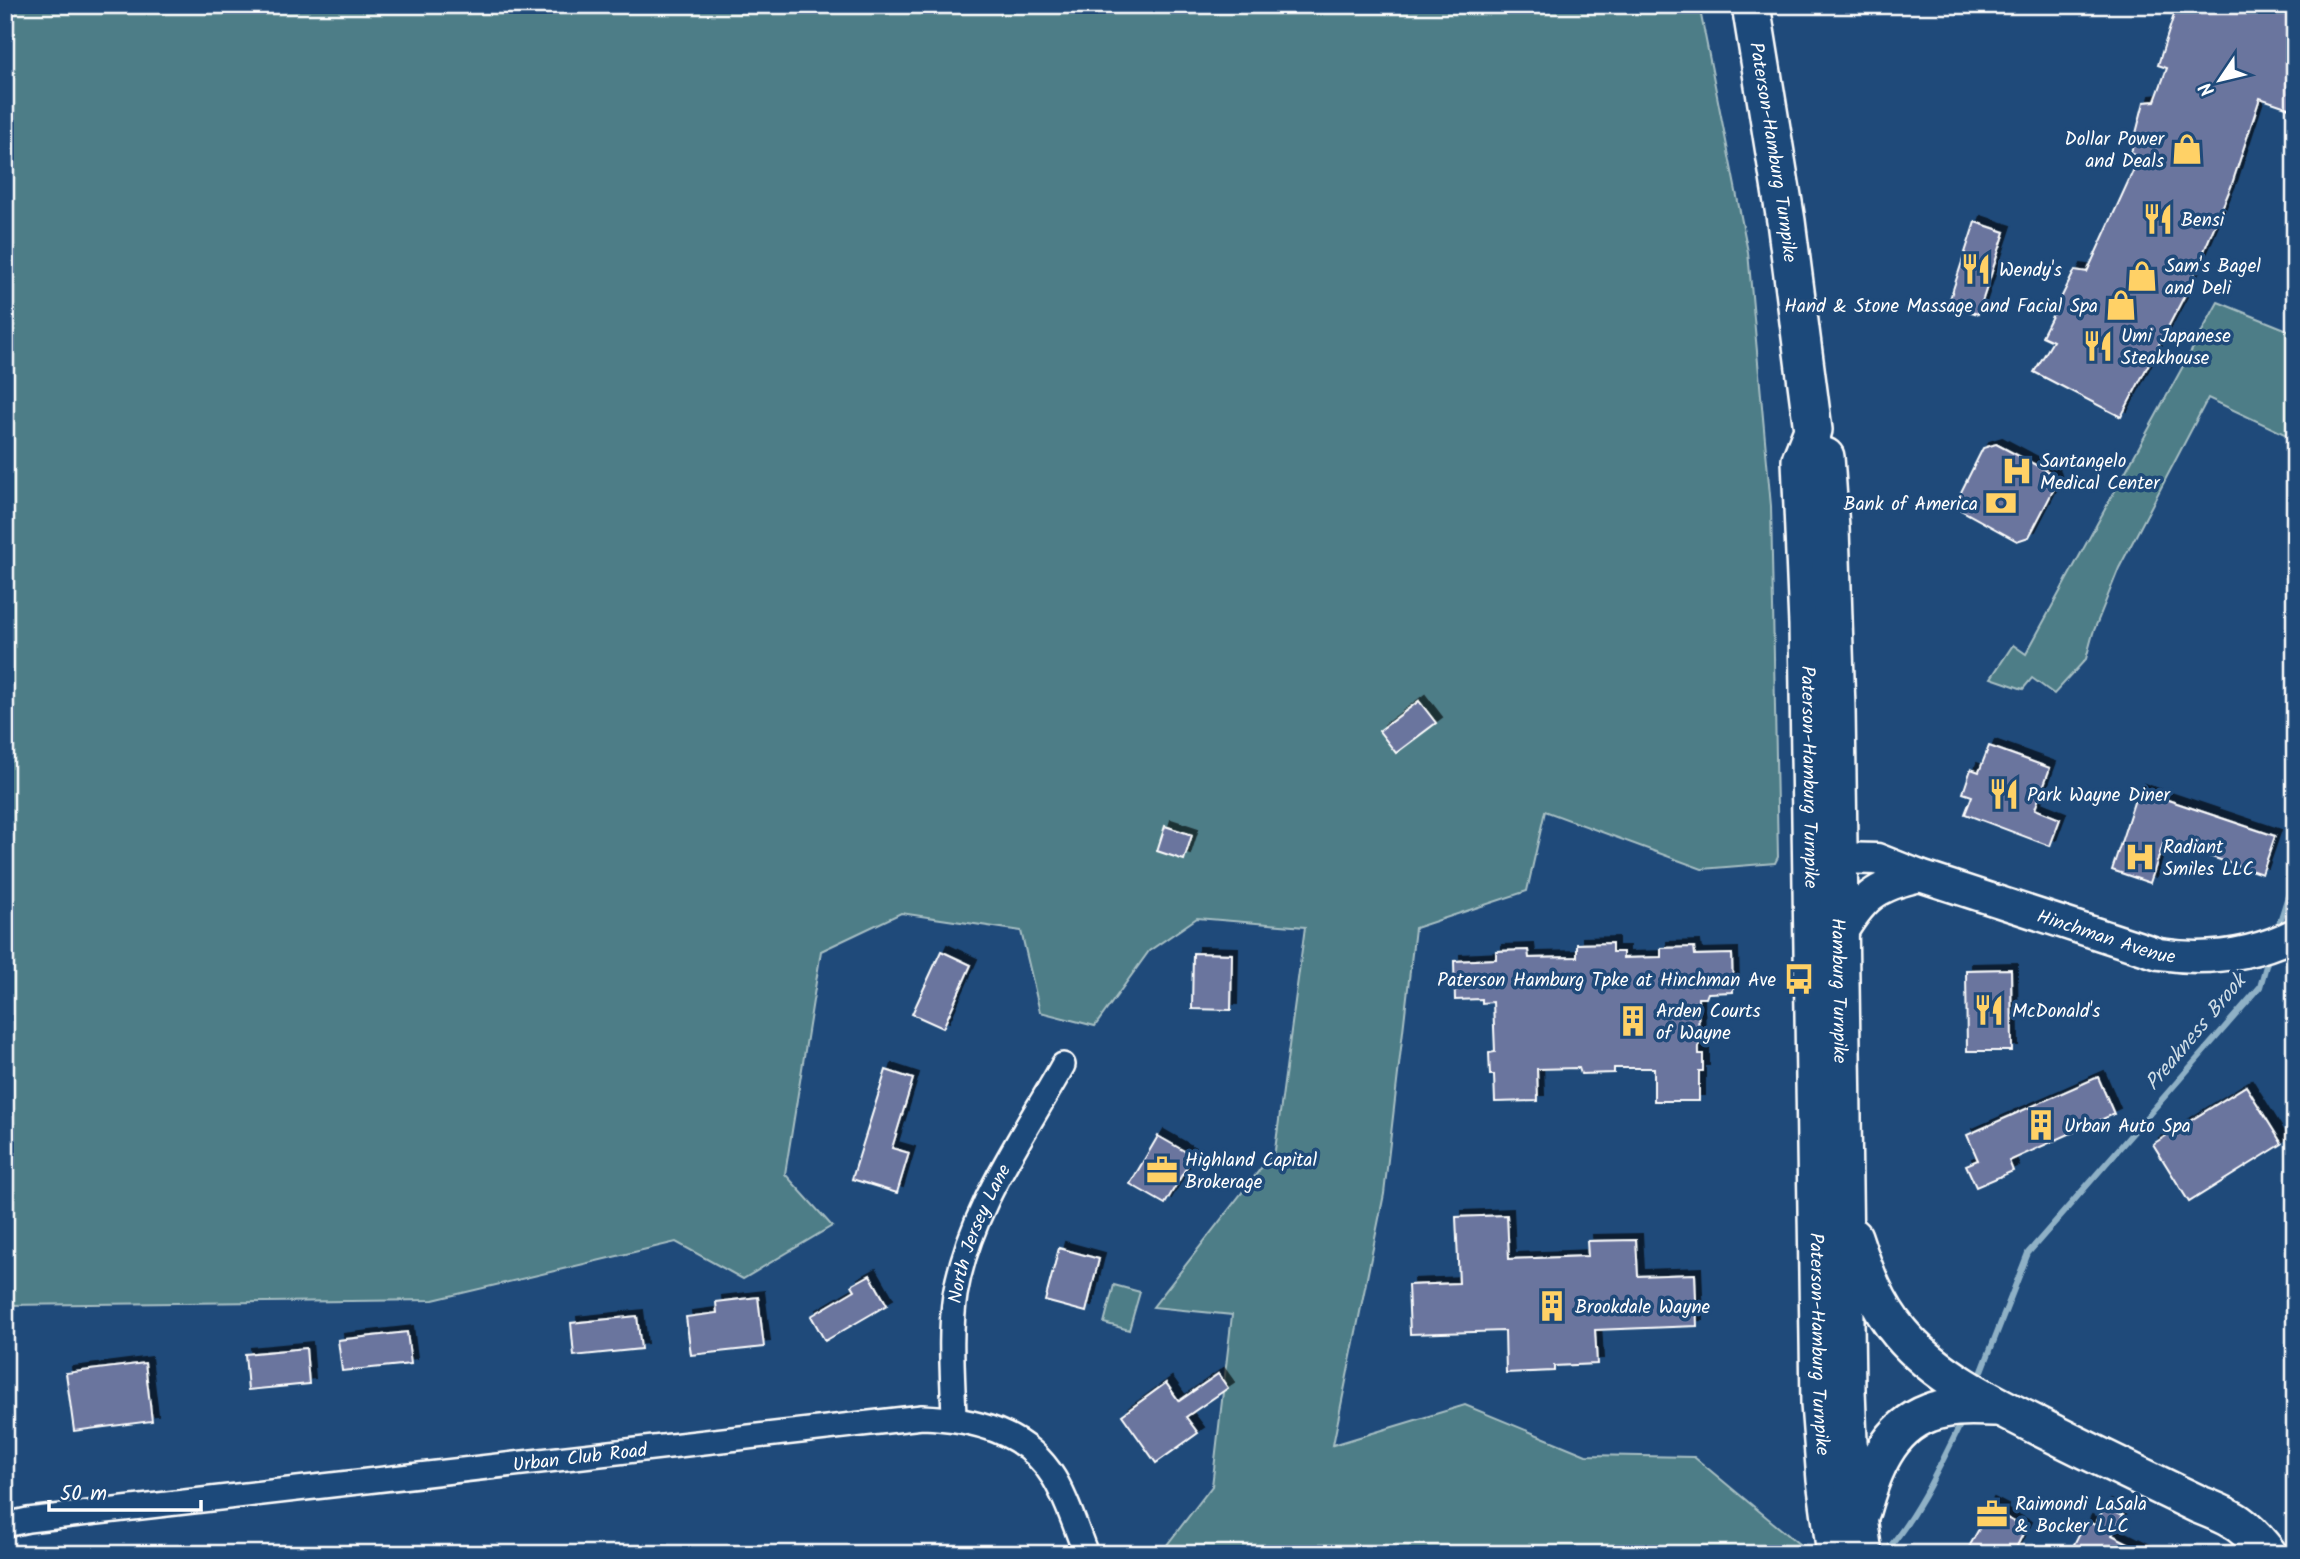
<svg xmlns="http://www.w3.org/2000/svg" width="2300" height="1559" viewBox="0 0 2300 1559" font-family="Kalam,sans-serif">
	<defs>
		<filter id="shadow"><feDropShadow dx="6" dy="-6" stdDeviation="0" flood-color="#0009"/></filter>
	</defs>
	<rect width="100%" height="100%" fill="#1f4a7a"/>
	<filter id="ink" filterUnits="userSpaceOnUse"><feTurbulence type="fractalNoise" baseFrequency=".0143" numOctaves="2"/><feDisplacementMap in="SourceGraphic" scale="14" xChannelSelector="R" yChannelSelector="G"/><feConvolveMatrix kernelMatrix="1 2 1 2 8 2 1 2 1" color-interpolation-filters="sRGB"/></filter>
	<g filter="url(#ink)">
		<!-- green -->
		<g fill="#4e7d87" stroke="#a6bec3" stroke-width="2">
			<polygon points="5,5 1699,5 1748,252 1771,506 1778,857 1775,863 1702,869 1545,811 1527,891 1415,928 1384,1194 1333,1445 1465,1405 1586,1455 1694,1457 1811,1554 1160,1554 1212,1486 1232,1315 1153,1307 1275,1150 1305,927 1197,918 1149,951 1095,1026 1040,1012 1021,931 901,913 821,951 785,1174 832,1226 743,1279 676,1242 433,1300 5,1305"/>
			<polygon points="2218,302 2295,333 2295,439 2208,398 2119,568 2093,633 2086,659 2054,694 2032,678 2023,689 1991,678 2013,645 2026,654"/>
			<polygon points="1114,1285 1140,1292 1129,1330 1104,1323"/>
		</g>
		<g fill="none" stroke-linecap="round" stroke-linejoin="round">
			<!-- stream -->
			<g stroke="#8fb1c6" stroke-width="6">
				<polyline points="2277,931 2295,874"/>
				<polyline points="1982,1371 2028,1253 2260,987 2269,955"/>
				<path d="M1884,1554C1918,1514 1939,1468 1962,1421"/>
			</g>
		</g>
		<!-- building -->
		<g fill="#6a749e" stroke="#fff" stroke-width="2" filter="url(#shadow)">
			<polygon points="2177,5 2295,5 2295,110 2260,98 2231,187 2188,289 2121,417 2034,372 2053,341 2042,336 2075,270 2087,272 2139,158 2131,153 2144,102 2155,101 2167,68 2158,65"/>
			<polygon points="1975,222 2005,232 1978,314 1948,305"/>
			<polygon points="1996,444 2053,474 2056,485 2029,537 2017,541 1961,510 1958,498 1983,448"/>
			<polygon points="1419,701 1436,723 1396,753 1379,731"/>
			<polygon points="1989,746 2050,768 2035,809 2060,819 2050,846 1965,814 1972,796 1963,793 1971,769 1979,772"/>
			<polygon points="2138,790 2275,836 2262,874 2164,841 2150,883 2112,870"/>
			<polygon points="1165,826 1192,835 1184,860 1157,851"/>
			<polygon points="1612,943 1612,952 1623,952 1623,958 1661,957 1661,948 1694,947 1695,955 1732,954 1733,992 1708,993 1706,998 1698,998 1699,1054 1703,1054 1703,1071 1699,1071 1699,1101 1654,1101 1654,1068 1614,1068 1614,1073 1581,1074 1579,1068 1537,1069 1538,1101 1495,1102 1494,1075 1490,1075 1489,1053 1495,1052 1493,1002 1482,1003 1482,999 1455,1000 1454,961 1496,959 1496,951 1528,950 1529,958 1577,957 1577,944"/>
			<polygon points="941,951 971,965 943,1028 912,1014"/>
			<polygon points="1193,953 1232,954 1231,1010 1192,1009"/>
			<polygon points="2011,969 2012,1051 1967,1051 1966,970"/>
			<polygon points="886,1070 913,1079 892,1148 909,1153 897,1193 852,1179"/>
			<polygon points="2098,1077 2114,1114 2009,1161 2013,1171 1976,1187 1966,1165 1978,1160 1967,1135"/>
			<polygon points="2246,1086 2282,1144 2189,1202 2153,1144"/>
			<polygon points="1158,1136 1193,1156 1165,1204 1130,1184"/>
			<polygon points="1507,1215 1509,1259 1588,1256 1587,1241 1636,1240 1638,1276 1695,1274 1697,1326 1595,1330 1597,1364 1554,1366 1554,1371 1506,1373 1505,1331 1410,1334 1408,1285 1459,1283 1456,1217"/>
			<polygon points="1059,1248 1099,1259 1086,1312 1045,1301"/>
			<polygon points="870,1275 887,1305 825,1341 811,1316 855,1290 852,1285"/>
			<polygon points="758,1297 764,1347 691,1355 686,1317 717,1313 716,1302"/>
			<polygon points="637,1316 641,1349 574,1356 571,1323"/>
			<polygon points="407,1332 411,1364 342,1371 338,1340"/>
			<polygon points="306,1348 309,1384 248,1390 245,1354"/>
			<polygon points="145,1363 152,1421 74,1431 66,1373"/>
			<polygon points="1218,1374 1228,1388 1186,1417 1198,1433 1156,1463 1122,1415 1166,1383 1179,1401"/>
			<polygon points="1988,1504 2002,1511 2001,1515 2026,1528 2013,1554 1965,1554 1984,1520 1981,1518"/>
			<polygon points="2105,1506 2123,1515 2112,1535 2150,1554 2069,1554 2086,1521 2095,1525"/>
		</g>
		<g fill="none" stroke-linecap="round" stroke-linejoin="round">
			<defs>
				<g id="minor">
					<path id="s1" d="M954,1418C953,1378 949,1336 955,1295C969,1211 1022,1138 1063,1065"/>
					<path id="s2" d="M5,1525L28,1520L922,1417C973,1419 1026,1431 1054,1478C1068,1501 1076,1529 1086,1554"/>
				</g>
				<g id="tertiary">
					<path id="s3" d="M1819,863L1838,858L1877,859L1920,876L2159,954C2206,961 2251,956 2295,934"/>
					<path d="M1839,937C1862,898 1874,886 1920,876"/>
				</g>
				<g id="primary">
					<path id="s4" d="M1751,5L1786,221L1813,430L1801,460L1808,625L1820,1404L1826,1480L1836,1554"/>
					<path id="s5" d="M1825,457L1830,528L1836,709L1846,1390L1848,1442L1863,1554"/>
					<path d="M1853,1237C1864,1271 1876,1305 1900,1333C1939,1380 2002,1408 2056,1435C2104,1459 2152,1482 2200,1505C2236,1519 2244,1524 2268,1554"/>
					<path d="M1861,1511C1872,1472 1888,1428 1929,1413C1952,1404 1976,1407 1999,1407"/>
				</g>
			</defs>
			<!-- minor casing -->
			<use href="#minor" stroke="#fff" stroke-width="28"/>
			<!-- tertiary casing -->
			<use href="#tertiary" stroke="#fff" stroke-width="35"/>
			<!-- primary casing -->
			<use href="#primary" stroke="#fff" stroke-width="42"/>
			<!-- minor -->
			<use href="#minor" stroke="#1f4a7a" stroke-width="23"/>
			<!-- tertiary -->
			<use href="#tertiary" stroke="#1f4a7a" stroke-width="30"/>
			<!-- primary -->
			<use href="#primary" stroke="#1f4a7a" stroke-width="37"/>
		</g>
	</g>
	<!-- icons -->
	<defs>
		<symbol id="shop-bare" viewBox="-9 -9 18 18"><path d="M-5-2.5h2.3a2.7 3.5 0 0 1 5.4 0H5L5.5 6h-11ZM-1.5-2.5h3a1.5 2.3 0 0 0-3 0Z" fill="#ffd166" stroke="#1f4a7a" stroke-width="2.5" paint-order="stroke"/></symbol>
		<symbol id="restaurant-bare" viewBox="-9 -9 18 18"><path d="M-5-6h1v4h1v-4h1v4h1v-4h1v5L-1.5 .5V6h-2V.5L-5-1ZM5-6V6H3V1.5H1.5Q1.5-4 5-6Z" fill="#ffd166" stroke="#1f4a7a" stroke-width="2.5" paint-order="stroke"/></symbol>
		<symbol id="hospital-bare" viewBox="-9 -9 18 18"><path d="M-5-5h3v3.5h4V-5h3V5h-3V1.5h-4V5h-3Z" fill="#ffd166" stroke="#1f4a7a" stroke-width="2.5" paint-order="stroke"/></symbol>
		<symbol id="bank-bare" viewBox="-9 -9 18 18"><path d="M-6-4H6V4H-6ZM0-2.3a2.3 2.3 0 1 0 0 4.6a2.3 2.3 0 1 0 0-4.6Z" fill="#ffd166" stroke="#1f4a7a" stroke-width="2.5" paint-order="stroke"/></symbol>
		<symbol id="bus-bare" viewBox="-9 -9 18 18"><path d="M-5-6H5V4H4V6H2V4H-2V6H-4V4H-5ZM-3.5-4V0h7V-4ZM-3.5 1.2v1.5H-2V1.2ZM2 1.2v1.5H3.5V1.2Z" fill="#ffd166" stroke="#1f4a7a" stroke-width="2.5" paint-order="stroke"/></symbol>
		<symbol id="building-bare" viewBox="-9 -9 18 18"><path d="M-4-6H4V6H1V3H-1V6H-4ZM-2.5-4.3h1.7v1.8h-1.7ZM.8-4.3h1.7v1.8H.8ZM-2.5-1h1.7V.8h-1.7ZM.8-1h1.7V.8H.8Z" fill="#ffd166" stroke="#1f4a7a" stroke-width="2.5" paint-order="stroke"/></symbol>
		<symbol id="office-bare" viewBox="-9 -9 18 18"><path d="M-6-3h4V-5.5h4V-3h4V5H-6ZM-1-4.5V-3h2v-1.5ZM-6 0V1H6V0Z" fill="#ffd166" stroke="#1f4a7a" stroke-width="2.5" paint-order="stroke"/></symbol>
	</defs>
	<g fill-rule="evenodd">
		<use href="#shop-bare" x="2165" y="127" width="44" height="44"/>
		<use href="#restaurant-bare" x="2136" y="197" width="44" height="44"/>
		<use href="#restaurant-bare" x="1954" y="247" width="44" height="44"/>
		<use href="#shop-bare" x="2120" y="254" width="44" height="44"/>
		<use href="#shop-bare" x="2099" y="283" width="44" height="44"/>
		<use href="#restaurant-bare" x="2076" y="324" width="44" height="44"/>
		<use href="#hospital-bare" x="1995" y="449" width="44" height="44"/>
		<use href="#bank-bare" x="1979" y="481" width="44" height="44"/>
		<use href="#restaurant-bare" x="1982" y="772" width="44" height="44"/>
		<use href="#hospital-bare" x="2118" y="835" width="44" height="44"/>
		<use href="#bus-bare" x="1777" y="957" width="44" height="44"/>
		<use href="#restaurant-bare" x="1967" y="988" width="44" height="44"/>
		<use href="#building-bare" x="1611" y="999" width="44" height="44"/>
		<use href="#building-bare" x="2019" y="1103" width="44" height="44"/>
		<use href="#office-bare" x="1140" y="1148" width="44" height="44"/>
		<use href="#building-bare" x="1530" y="1284" width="44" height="44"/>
		<use href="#office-bare" x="1970" y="1492" width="44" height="44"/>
	</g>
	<g text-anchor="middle" stroke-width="7" stroke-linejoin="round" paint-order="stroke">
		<!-- poi labels -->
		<g font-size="19" fill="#fff" stroke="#1f4a7a" text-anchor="start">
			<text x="2164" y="145" text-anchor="end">Dollar Power<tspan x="2164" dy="22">and Deals</tspan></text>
			<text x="2181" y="226">Bensi</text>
			<text x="2165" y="272">Sam's Bagel<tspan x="2165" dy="22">and Deli</tspan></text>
			<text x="1999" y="276">Wendy's</text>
			<text x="2098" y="312" text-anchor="end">Hand &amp; Stone Massage and Facial Spa</text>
			<text x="2121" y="342">Umi Japanese<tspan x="2121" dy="22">Steakhouse</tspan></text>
			<text x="2040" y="467">Santangelo<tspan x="2040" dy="22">Medical Center</tspan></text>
			<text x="1978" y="510" text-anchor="end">Bank of America</text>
			<text x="2027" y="801">Park Wayne Diner</text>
			<text x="2163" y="853">Radiant<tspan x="2163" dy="22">Smiles LLC</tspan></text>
			<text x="1776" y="986" text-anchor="end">Paterson Hamburg Tpke at Hinchman Ave</text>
			<text x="1656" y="1017">Arden Courts<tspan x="1656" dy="22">of Wayne</tspan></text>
			<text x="2012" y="1017">McDonald's</text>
			<text x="2064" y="1132">Urban Auto Spa</text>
			<text x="1185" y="1166">Highland Capital<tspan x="1185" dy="22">Brokerage</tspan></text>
			<text x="1575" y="1313">Brookdale Wayne</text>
			<text x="2015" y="1510">Raimondi LaSala<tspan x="2015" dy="22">&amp; Bocker LLC</tspan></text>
		</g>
		<!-- street labels -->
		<g font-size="19" fill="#fff" stroke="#1f4a7a">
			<text dy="7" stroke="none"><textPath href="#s4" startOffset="149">Paterson-Hamburg Turnpike</textPath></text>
			<text dy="7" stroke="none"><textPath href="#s4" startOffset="779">Paterson-Hamburg Turnpike</textPath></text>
			<text dy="7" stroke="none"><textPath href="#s3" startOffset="301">Hinchman Avenue</textPath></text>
			<text dy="7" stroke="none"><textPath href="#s5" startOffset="534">Hamburg Turnpike</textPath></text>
			<text dy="7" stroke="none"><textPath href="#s1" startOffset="189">North Jersey Lane</textPath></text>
			<text dy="7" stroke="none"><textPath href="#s4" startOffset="1346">Paterson-Hamburg Turnpike</textPath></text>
			<text dy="7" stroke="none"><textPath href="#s2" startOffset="579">Urban Club Road</textPath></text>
		</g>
		<!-- water labels -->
		<g font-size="21" font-style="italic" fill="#d0dee7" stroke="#1f4a7a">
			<text transform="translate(2195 1032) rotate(-50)" y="7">Preakness Brook</text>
		</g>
	</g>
	<!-- margin -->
	<rect width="2300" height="1559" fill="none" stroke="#1f4a7a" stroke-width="28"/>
	<rect x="14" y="14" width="2272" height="1531" fill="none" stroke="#fff" stroke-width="2.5" filter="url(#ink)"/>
	<!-- north arrow -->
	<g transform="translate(2220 80) rotate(235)" stroke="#1f4a7a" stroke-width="5" paint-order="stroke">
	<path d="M0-5L12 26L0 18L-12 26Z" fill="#ffffff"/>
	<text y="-10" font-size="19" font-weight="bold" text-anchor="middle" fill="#ffffff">N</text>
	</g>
	<!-- scale -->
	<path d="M49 1500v10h152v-10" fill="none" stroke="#ffffff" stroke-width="3.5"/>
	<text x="60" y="1500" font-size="21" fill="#ffffff" stroke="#1f4a7a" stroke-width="5" paint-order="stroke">50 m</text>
</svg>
